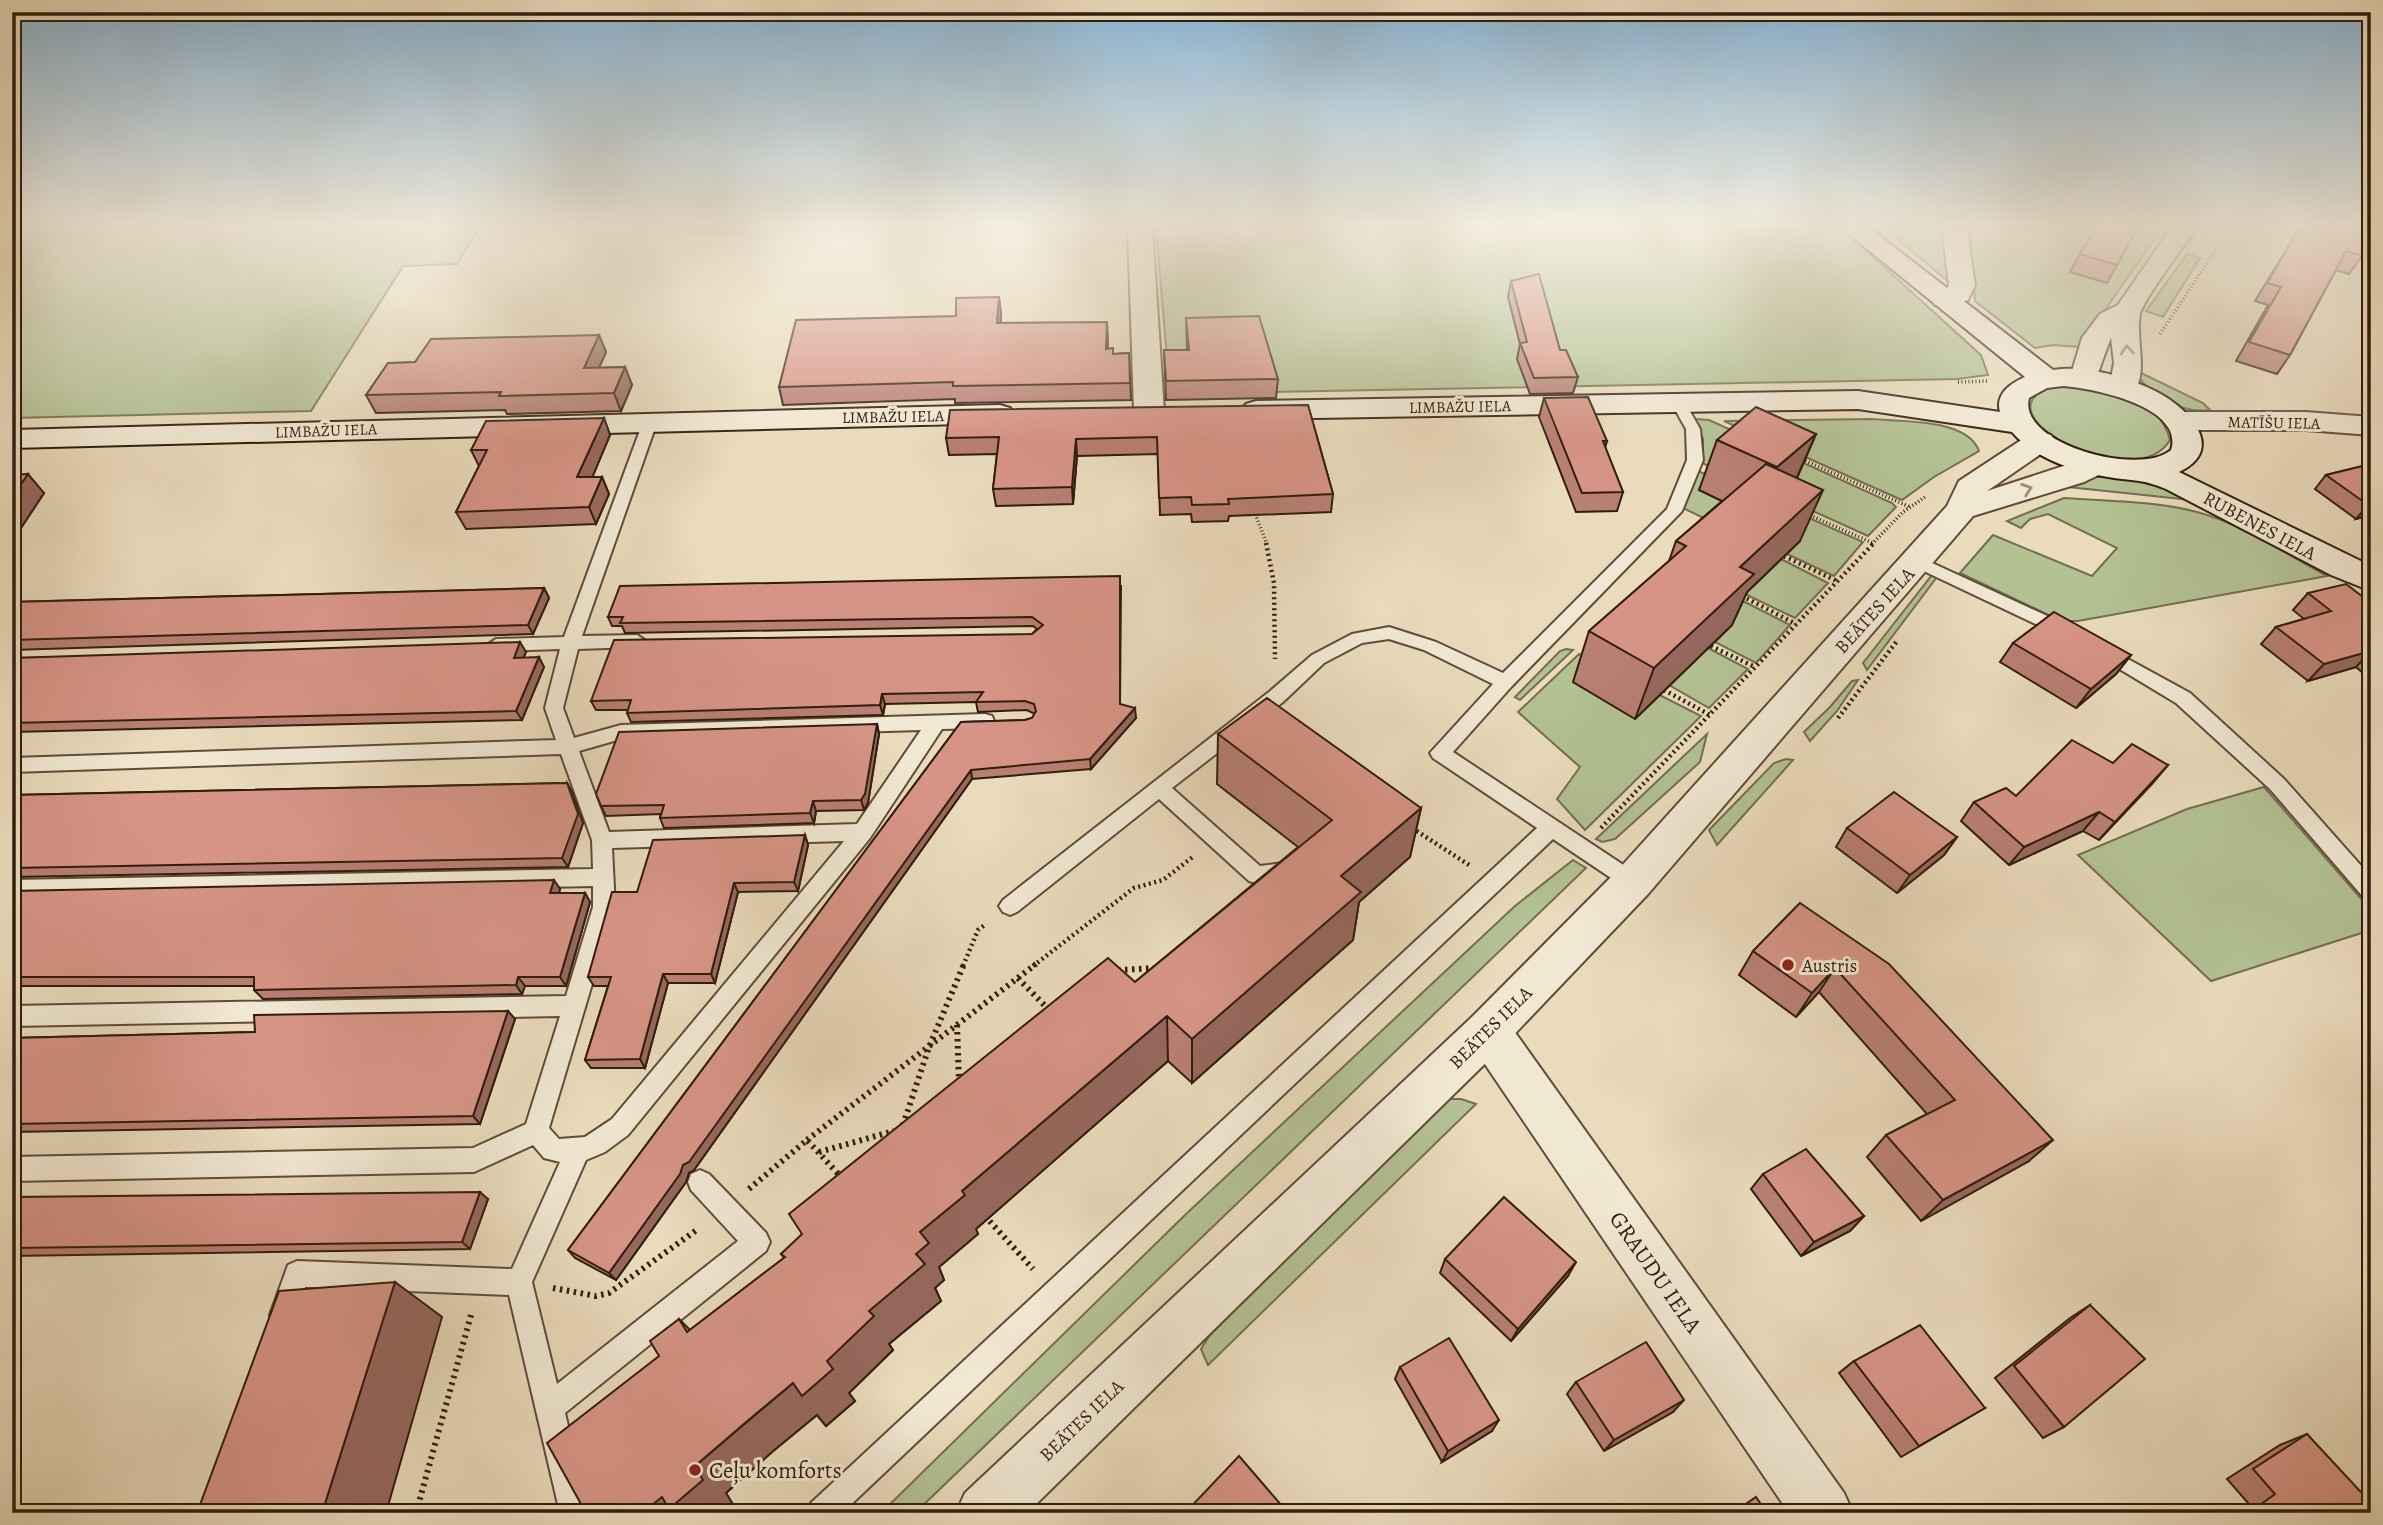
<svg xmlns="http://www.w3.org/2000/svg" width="2383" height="1525" viewBox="0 0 2383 1525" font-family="Alegreya,serif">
	<rect width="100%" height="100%" fill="#e9dbbc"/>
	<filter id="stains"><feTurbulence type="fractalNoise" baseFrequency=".00286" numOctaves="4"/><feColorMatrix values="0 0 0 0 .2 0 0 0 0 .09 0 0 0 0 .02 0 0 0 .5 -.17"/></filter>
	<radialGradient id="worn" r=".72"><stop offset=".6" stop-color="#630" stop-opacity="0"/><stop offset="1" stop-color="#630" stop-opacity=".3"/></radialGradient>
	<!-- green -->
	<g fill="#b3c193" stroke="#726f50" stroke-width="2">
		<polygon points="12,227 480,227 457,264 403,266 311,411 12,418"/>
		<polygon points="1156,227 1840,227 1981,355 1988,375 1957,379 1170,394"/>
		<polygon points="1883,227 1947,227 1950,283"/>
		<polygon points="1970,227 2163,227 2079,347 2053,345 2035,348 1975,301"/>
		<polygon points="2187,254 2200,258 2163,317 2146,311"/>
		<path d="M2135,370L2203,403L2210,410C2182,414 2147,395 2135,370Z"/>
		<path d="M2058,385C2097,388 2159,394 2170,440C2135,499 1965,409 2058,385Z"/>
		<polygon points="1695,419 1709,420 1892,503 1896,507 1868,536 1780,496 1719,473 1697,459 1703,453 1703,439"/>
		<path d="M1871,419C1902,422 1967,418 1979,451L1934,477L1902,500L1724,421Z"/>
		<polygon points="1694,469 1713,478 1699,490 1746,513 1728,530 1683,508"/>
		<polygon points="2120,476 2158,483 2191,500 2068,487 2092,477"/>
		<path d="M2064,498C2107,501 2155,501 2197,512C2243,524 2286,554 2327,576L2078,621H2061L1960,573L1993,535L2092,576L2117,548L2048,514L2030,519L2021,528L2007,521Z"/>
		<polygon points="1773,502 1863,542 1834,576 1787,554 1800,541"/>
		<polygon points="1781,559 1828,583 1795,618 1745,594"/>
		<polygon points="1932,575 1937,577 1867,670 1863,663"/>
		<polygon points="1739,599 1790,625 1756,663 1715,642 1732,625"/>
		<polygon points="1708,648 1748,669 1709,708 1669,685"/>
		<polygon points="1566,649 1573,650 1520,700 1515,697 1560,651"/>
		<polygon points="1579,654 1701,716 1585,830 1557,799 1580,767 1518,712"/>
		<polygon points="1858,680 1837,711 1810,741 1804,732 1830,707 1852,681"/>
		<polygon points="1707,734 1700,762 1615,839 1602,842 1596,839"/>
		<polygon points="1786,759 1793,760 1717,845 1709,830 1774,763"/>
		<polygon points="2264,787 2371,910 2371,930 2211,981 2078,855 2187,809"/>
		<polygon points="1573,860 1586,868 915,1513 881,1513 1185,1215 1515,906"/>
		<polygon points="1447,1099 1461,1099 1476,1104 1208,1365 1201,1349 1210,1335 1437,1103"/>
	</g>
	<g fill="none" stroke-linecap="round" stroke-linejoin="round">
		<defs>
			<g id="service">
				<polygon points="666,227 745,227 739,231 672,231"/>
				<polygon points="1678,398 1683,399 1700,429 1703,460 1682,511 1511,687 1453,752 1640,876 1643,882 1640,888 1633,890 1626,888 1553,839 842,1513 807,1513 811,1503 1537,828 1433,758 1430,753 1493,684 1424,650 1389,639 1362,643 1324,663 1283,702 1172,788 1260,866 1291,862 1298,864 1301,870 1298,876 1256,883 1249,881 1159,799 1017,912 1010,915 1003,912 999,906 1003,900 1269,692 1312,655 1352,634 1389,627 1436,642 1503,673 1667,509 1687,460 1686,429 1671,402"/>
				<path d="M650,418L657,422L582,636L637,635L646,641L637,647L578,649L563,708L574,738L621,725L985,714L992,716L994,721L992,726L985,728L942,729L870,838L628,1135L605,1152L586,1160L532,1282L557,1384L738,1241L691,1190L688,1182L691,1174L700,1170L709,1174L766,1233L770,1242L766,1251L565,1413L589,1513H560L509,1295L305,1287L292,1324L283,1328L274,1324L270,1315L288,1265L297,1261L512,1269L560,1162L544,1158L533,1145L474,1172L12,1181V1157L473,1148L526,1124L560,1016L12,1026V1006L566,996L593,907V886L12,898V880L593,869L592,840L561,754L12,772V758L556,740L545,708L560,649L496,651L487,645L496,639L564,637L643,422ZM921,730L857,824L609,832L579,751L621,739ZM844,841L612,1119L585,1137L559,1139L549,1128L615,907L612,848Z"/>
				<polygon points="1917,556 2071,627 2074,631 2071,635 2059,635 1911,565 1909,561 1911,557"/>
				<polygon points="2104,646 2190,693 2284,779 2371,877 2371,900 2364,898 2270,789 2176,703 2098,656 2095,652 2098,648"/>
			</g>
			<g id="minor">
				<polygon points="1128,227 1152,227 1164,411 1159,417 1149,420 1139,417 1134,411"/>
				<polygon points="1942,227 1966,227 1975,285 1968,300 1944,307 1935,305 1931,299 1935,293 1947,289 1949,285"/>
				<polygon points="2178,412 2306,412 2371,417 2371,435 2306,430 2178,430 2168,427 2163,421 2168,415"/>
				<polygon points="1488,1011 1504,1017 1844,1493 1853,1513 1789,1513 1472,1045 1465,1031 1472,1017"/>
			</g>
			<g id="tertiary">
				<path d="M2172,227H2197C2186,243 2143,300 2140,314C2135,340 2149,371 2133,394L2123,397L2113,394L2109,388L2114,363L2111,337L2094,384L2084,387L2074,384L2070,378L2082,338L2100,314L2118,305Z"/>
				<polygon points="2040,432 2051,435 2055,441 2051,447 1987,491 2094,456 2105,458 2109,465 2105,472 2084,482 1973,516 1648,894 1504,1045 1027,1513 956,1513 965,1493 1472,1017 1618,870 1947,506 1959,481 2029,435"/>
			</g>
			<g id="secondary">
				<path d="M1840,227H1868L2053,370C2084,365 2125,376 2153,390C2184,404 2230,448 2179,472L2371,566V591L2331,575L2166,489C2145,480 2136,481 2114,478C2078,473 2036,460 2012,432L1858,409L1256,419L1246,416L1241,410L1246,404L1256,401L1858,391L2000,412C1995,394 2011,383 2025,377ZM2063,386C2091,388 2185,406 2171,450C2140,477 2017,444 2029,398L2047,388Z"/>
				<polygon points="1000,405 1010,408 1015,414 1010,420 1000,423 12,448 12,430"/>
			</g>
		</defs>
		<!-- service casing -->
		<use href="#service" stroke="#5f4c39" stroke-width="4"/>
		<!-- minor casing -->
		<use href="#minor" stroke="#5f4c39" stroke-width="4"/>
		<!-- tertiary casing -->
		<use href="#tertiary" stroke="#5f4c39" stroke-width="4"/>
		<!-- secondary casing -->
		<use href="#secondary" stroke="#311d0d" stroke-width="4"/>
		<!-- path-far2 -->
		<g stroke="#311d0d" stroke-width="3.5" stroke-dasharray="1 2.5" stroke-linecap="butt">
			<polyline points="2160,334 2215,251"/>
			<polyline points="1958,382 1987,381"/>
			<polyline points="1799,458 1910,507"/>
			<polyline points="1254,511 1267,544"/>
			<polyline points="1807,514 1873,543"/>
			<polyline points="1872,544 1903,512 1925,497"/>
		</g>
		<!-- path-far1 -->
		<g stroke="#311d0d" stroke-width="4.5" stroke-dasharray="2 3.5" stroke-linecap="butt">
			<polyline points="1266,543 1274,583 1275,659"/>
			<polyline points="1784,556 1837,581"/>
			<polyline points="1742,596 1796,624"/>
			<polyline points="1711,646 1755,667"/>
			<polyline points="1664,690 1710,715"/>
			<polyline points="1838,718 1897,641"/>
			<polyline points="1412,828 1469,865"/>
			<polyline points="1601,828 1874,543"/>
			<polyline points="963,966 978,930 986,924"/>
			<polyline points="1033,966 1134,888 1163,880 1194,856"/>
		</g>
		<!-- path -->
		<g stroke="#311d0d" stroke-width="6" stroke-dasharray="2.5 4.5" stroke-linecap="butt">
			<polyline points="1118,970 1158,968"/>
			<polyline points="1018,978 1049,1010"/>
			<polyline points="957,1025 959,1082"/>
			<polyline points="903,1125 929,1047 964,964"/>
			<polyline points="807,1140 1036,964"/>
			<polyline points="819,1152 894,1131"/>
			<polyline points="749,1189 807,1140 842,1178"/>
			<polyline points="985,1216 1033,1269"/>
			<polyline points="553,1288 596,1296 609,1293 698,1229"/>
			<polyline points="416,1513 471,1315"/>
		</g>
		<!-- service -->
		<use href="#service" fill="#f1e8d3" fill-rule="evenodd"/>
		<!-- minor -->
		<use href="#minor" fill="#f1e8d3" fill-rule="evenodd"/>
		<!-- tertiary -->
		<use href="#tertiary" fill="#f1e8d3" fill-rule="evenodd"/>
		<!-- secondary -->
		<use href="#secondary" fill="#f1e8d3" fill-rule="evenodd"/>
	</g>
	<!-- wall -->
	<g fill="#b87f73" stroke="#311d0d" stroke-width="2">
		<polygon points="2300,227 2371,227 2362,256 2349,274 2336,270 2290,355 2277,374 2236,361 2268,305 2255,301"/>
		<polygon points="2137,229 2107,283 2070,272 2080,254"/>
		<polygon points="1511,281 1560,350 1578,377 1573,393 1530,394 1517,359 1520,344 1508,297"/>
		<polygon points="999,297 1001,313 1001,323 1108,339 1107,348 1113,354 1129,353 1131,400 955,403 955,399 783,405 779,387 956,316"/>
		<polygon points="1186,318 1278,379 1276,398 1166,400 1164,350 1187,350"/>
		<polygon points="599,335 606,352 599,368 625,367 632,385 621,411 507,414 505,410 376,413 366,395 415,362"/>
		<polygon points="1544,398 1607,441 1605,448 1623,492 1617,511 1576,512 1539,417"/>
		<polygon points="1308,405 1333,494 1331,512 1229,516 1228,521 1192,522 1191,514 1160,515 1158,454 1077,456 1073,504 996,506 993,489 997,454 949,455 946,438"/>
		<polygon points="604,418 610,435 592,477 602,477 609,494 596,524 466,529 456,512 479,466 471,450"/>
		<polygon points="1816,434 1797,478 1800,541 1747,592 1732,625 1635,719 1573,682 1589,631 1669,561 1676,541 1722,501 1699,490 1717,440"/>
		<polygon points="2371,464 2371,515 2356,519 2315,489 2326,475"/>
		<polygon points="12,475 44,493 17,534 12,534"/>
		<polygon points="1121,586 1120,704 1136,718 1091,769 972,779 694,1170 689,1173 686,1182 616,1280 575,1258 568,1250 961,722 1025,720 1032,718 1035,714 1027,710 978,712 976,702 885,704 883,715 631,722 627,713 628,710 596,710 591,701 1032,634 1037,629 1033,626 625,633 622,626 612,626 608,617"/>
		<polygon points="544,588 549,598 533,634 12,650 12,602"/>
		<polygon points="2308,593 2371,603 2371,680 2356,667 2308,681 2261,644 2276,627 2304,619 2293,610"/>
		<polygon points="2013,643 2131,655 2116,674 2076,708 2000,662"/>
		<polygon points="526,652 523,658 544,667 522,720 12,732 12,658"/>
		<polygon points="877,724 879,734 868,803 864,810 816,811 814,823 664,828 660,818 661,814 606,816 601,806"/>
		<polygon points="1218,734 1421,808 1410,857 1359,902 1353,940 1192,1083 1168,1061 976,1229 978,1234 939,1267 944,1280 935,1288 941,1301 889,1344 893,1350 849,1393 855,1401 826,1426 817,1415 772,1452 726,1493 734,1506 727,1513 586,1513 659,1356 679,1319 690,1330 784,1258 781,1254 1135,982 1298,847 1217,784"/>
		<polygon points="2113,763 2168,765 2099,840 2083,831 2009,865 1961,821 1974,802 2016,796"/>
		<polygon points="567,783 572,792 583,823 568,867 12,877 12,795"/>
		<polygon points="1847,828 1957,837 1944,855 1897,893 1836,847"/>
		<polygon points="805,835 808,845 798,891 738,892 715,983 668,983 645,1068 591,1068 585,1060 608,986 594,986 588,977 637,892"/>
		<polygon points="560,889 559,893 585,893 590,902 566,986 525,986 522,994 263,999 254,990 254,986 12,986 12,891"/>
		<polygon points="1800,903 2029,1161 1921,1221 1867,1157 1886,1135 1927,1114 1819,992 1796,1017 1739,975 1753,951"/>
		<polygon points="515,1019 480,1124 12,1132 12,1038 255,1032"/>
		<polygon points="1763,1174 1864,1216 1850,1231 1801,1256 1751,1189"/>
		<polygon points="12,1197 488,1199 470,1249 12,1256"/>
		<polygon points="1445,1259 1568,1276 1511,1341 1440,1273"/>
		<polygon points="2090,1305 2064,1427 2043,1438 1995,1378 2070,1318"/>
		<polygon points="1854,1361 1985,1408 1901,1457 1839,1373"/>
		<polygon points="1400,1367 1492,1431 1442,1462 1395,1379"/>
		<polygon points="1576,1382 1673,1412 1604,1451 1567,1394"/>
		<polygon points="2307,1434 2371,1513 2236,1513 2249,1504 2227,1479 2280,1445"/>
	</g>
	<!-- shaded-wall -->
	<g fill="#96685e" stroke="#311d0d" stroke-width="2">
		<polygon points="999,297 1001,313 999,340 997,323"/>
		<polygon points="1107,322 1108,339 1107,365 1106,349"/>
		<polygon points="599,335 606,352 591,386 584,368"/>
		<polygon points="625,367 632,385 621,411 614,393"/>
		<polygon points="604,418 610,435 585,495 577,477"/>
		<polygon points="1816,434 1794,484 1756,518 1777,467"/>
		<polygon points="1076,439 1077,456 1073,504 1072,487"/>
		<polygon points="28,474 44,493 17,534 12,528 12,497"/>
		<polygon points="602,477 609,494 596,524 589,507"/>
		<polygon points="1823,490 1800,541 1747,592 1732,625 1635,719 1654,668 1740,567"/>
		<polygon points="2371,504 2371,515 2356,519 2368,505"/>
		<polygon points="544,588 549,598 533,634 528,625"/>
		<polygon points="520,642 526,652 519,668 514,658"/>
		<polygon points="2371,651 2356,667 2308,681 2324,664"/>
		<polygon points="2131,655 2116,674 2076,708 2091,689"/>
		<polygon points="539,657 544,667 522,720 516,711"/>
		<polygon points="882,694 885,704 883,715 880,705"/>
		<polygon points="1135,708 1136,718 1091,769 1090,759"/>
		<polygon points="877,724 879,734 868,803 864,810 861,800"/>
		<polygon points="2168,765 2152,784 2099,840 2115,822"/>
		<polygon points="971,770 972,779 694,1170 689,1173 686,1182 616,1280 609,1273 683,1165"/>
		<polygon points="567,783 572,792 583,823 568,867 562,858"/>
		<polygon points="813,801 816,811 814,823 810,813"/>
		<polygon points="1421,808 1410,857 1359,902 1353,940 1192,1083 1192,1039 1341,876"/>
		<polygon points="2099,812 2083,831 2009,865 2024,847"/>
		<polygon points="805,835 808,845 798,891 794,882"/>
		<polygon points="1957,837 1944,855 1897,893 1910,875"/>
		<polygon points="554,880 560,889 556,902 550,893"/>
		<polygon points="734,883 738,892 715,983 711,974"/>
		<polygon points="585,893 590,902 566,986 560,977"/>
		<polygon points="1835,968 1819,992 1796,1017 1812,993"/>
		<polygon points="663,974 668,983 645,1068 640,1059"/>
		<polygon points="518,977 525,986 522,994 516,985"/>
		<polygon points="508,1011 515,1019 480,1124 473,1116"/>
		<polygon points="1167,1016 1168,1061 976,1229 978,1234 939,1267 944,1280 935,1288 941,1301 889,1344 893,1350 849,1393 855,1401 826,1426 817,1415 772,1452 726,1493 734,1506 727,1513 642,1513 695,1466 793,1383 827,1361 916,1254 920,1232 962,1191"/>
		<polygon points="2053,1140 2029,1161 1921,1221 1943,1200"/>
		<polygon points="480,1192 488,1199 470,1249 462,1242"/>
		<polygon points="1864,1216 1850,1231 1801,1256 1814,1242"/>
		<polygon points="1576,1262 1568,1276 1511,1341 1518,1329"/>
		<polygon points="395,1282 442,1317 386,1513 322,1513"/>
		<polygon points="1684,1400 1673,1412 1604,1451 1614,1440"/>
		<polygon points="1499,1420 1492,1431 1442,1462 1448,1451"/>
	</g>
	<!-- building -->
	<g fill="#d69486" stroke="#311d0d" stroke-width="2">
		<polygon points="2097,227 2131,227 2137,229 2117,265 2080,254"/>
		<polygon points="2300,227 2371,227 2371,238 2362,256 2346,251 2290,355 2249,342 2281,287 2267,283"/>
		<polygon points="1539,274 1560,350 1566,350 1578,377 1534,378 1520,343 1527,342 1511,281"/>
		<polygon points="999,297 997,323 1107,322 1106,349 1113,348 1113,354 1129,353 1130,383 953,386 953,382 779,387 796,320 956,316 956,298"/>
		<polygon points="1259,316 1278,379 1166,381 1164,350 1189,350 1186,318"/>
		<polygon points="599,335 584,368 625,367 614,393 499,396 501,392 366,395 388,363 415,362 431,339"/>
		<polygon points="1588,397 1607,441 1603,441 1623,492 1582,493 1544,398"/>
		<polygon points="1308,405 1333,494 1228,499 1229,504 1192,505 1191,497 1159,498 1157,437 1076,439 1072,487 993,489 999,437 946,438 950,410"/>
		<polygon points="1756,407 1816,434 1777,467 1717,440"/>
		<polygon points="604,418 577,477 602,477 589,507 456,512 487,450 471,450 486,421"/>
		<polygon points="1766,464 1823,490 1740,567 1754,574 1654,668 1589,631 1686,546 1676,541"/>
		<polygon points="2371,464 2371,504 2368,505 2326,475"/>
		<polygon points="28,474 12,497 12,475"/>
		<polygon points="1120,576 1120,704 1135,708 1090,759 971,770 689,1162 683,1165 680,1174 609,1273 568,1250 961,722 1025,720 1032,718 1036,711 1034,704 1025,701 976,702 983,692 882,694 880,705 627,713 631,700 591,701 614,640 1032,634 1043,625 1032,617 620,623 623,617 608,617 620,586"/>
		<polygon points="2346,584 2371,603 2371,651 2324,664 2276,627 2331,611 2308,593"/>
		<polygon points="544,588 528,625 12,640 12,602"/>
		<polygon points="2054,612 2131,655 2091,689 2013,643"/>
		<polygon points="520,642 514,658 539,657 516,711 12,723 12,658"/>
		<polygon points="1267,698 1421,808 1341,876 1361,892 1192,1039 1167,1016 962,1191 965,1195 920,1232 929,1243 916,1254 925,1264 869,1311 874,1316 827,1361 833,1369 802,1396 793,1383 745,1423 695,1466 703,1480 669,1509 662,1497 642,1513 586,1513 547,1443 659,1356 650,1341 679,1319 687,1332 785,1257 781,1254 802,1234 789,1214 1108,958 1135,982 1332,820 1218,734"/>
		<polygon points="877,724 865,794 861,800 813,801 810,813 660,818 664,805 601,806 596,794 619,732"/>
		<polygon points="2072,740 2113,763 2132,744 2168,765 2115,822 2099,812 2024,847 1974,802 2006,788 2016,796"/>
		<polygon points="567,783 578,814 562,858 12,868 12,795"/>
		<polygon points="1894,792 1957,837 1910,875 1847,828"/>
		<polygon points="805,835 794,882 734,883 711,974 663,974 640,1059 585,1060 611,977 588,977 612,892 637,892 653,840"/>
		<polygon points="554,880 550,893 585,893 560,977 518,977 516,985 254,990 254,977 12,977 12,891"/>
		<polygon points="1800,903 1889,964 2053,1140 1943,1200 1886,1135 1955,1100 1835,968 1812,993 1753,951"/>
		<polygon points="508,1011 473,1116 12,1124 12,1038 255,1032 254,1015"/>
		<polygon points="1806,1149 1864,1216 1814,1242 1763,1174"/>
		<polygon points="480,1192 462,1242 12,1248 12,1197"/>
		<polygon points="1504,1197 1576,1262 1518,1329 1445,1259"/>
		<polygon points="395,1282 322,1513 197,1513 279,1291"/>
		<polygon points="2090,1305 2145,1359 2064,1427 2014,1366"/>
		<polygon points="1920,1325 1985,1408 1919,1446 1854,1361"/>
		<polygon points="1449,1338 1499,1420 1448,1451 1400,1367"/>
		<polygon points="1646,1342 1684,1400 1614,1440 1576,1382"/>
		<polygon points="2307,1434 2371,1503 2371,1513 2249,1513 2275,1494 2253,1469"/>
		<polygon points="1239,1456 1288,1513 1185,1513"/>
		<polygon points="1756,1497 1767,1513 1733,1513"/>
	</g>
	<!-- one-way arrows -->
	<defs><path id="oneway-chevron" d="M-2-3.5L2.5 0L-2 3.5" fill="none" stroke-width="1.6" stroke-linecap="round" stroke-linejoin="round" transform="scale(1.75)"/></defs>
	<g stroke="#9b8d7a">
		<use href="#oneway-chevron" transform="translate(2127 350) rotate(-95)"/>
		<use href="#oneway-chevron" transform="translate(2027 489) rotate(-19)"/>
	</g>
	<!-- sky -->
	<linearGradient id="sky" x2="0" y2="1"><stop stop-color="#89b6d6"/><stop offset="0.51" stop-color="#f5efe1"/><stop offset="1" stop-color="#f5efe1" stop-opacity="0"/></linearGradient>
	<rect width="2383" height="441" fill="url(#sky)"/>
	<!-- markers -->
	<g fill="#8f2418" stroke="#f1e8d3" stroke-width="2.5">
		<circle cx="1788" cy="965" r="7"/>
		<circle cx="695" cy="1470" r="7"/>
	</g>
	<g text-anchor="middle" stroke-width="6" stroke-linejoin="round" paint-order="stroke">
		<!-- far-street labels -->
		<g font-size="16" fill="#311d0d" stroke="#f1e8d3">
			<text transform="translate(1460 406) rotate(-1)" y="6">LIMBAŽU IELA</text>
			<text transform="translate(893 416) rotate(-1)" y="6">LIMBAŽU IELA</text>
			<text transform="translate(2274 422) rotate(1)" y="6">MATĪŠU IELA</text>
			<text transform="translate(326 430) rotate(-2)" y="6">LIMBAŽU IELA</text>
		</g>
		<!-- street labels -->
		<g font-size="19" fill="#311d0d" stroke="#f1e8d3">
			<text transform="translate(2260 525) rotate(28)" y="7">RUBENES IELA</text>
			<text transform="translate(1874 610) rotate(-48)" y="7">BEĀTES IELA</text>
			<text transform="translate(1490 1027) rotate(-45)" y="7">BEĀTES IELA</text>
			<text transform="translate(1081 1420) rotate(-44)" y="7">BEĀTES IELA</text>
		</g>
		<!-- poi labels -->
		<g font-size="19" fill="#311d0d" stroke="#f1e8d3" text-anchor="start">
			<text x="1802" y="972">Austris</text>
		</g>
		<!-- near-street labels -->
		<g font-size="23" fill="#311d0d" stroke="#f1e8d3">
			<text transform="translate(1656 1272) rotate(55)" y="8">GRAUDU IELA</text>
		</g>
		<!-- near-poi labels -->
		<g font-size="23" fill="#311d0d" stroke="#f1e8d3" text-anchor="start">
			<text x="709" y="1478">Ceļu komforts</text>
		</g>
	</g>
	<!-- margin -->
	<rect width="2383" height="1525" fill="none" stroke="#e9dbbc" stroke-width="42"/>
	<rect x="14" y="14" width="2355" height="1497" fill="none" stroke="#311d0d" stroke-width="3.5"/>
	<rect x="21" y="21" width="2341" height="1483" fill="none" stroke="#311d0d" stroke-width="2"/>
	<rect width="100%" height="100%" filter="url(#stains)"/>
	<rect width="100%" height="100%" fill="url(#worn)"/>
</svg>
